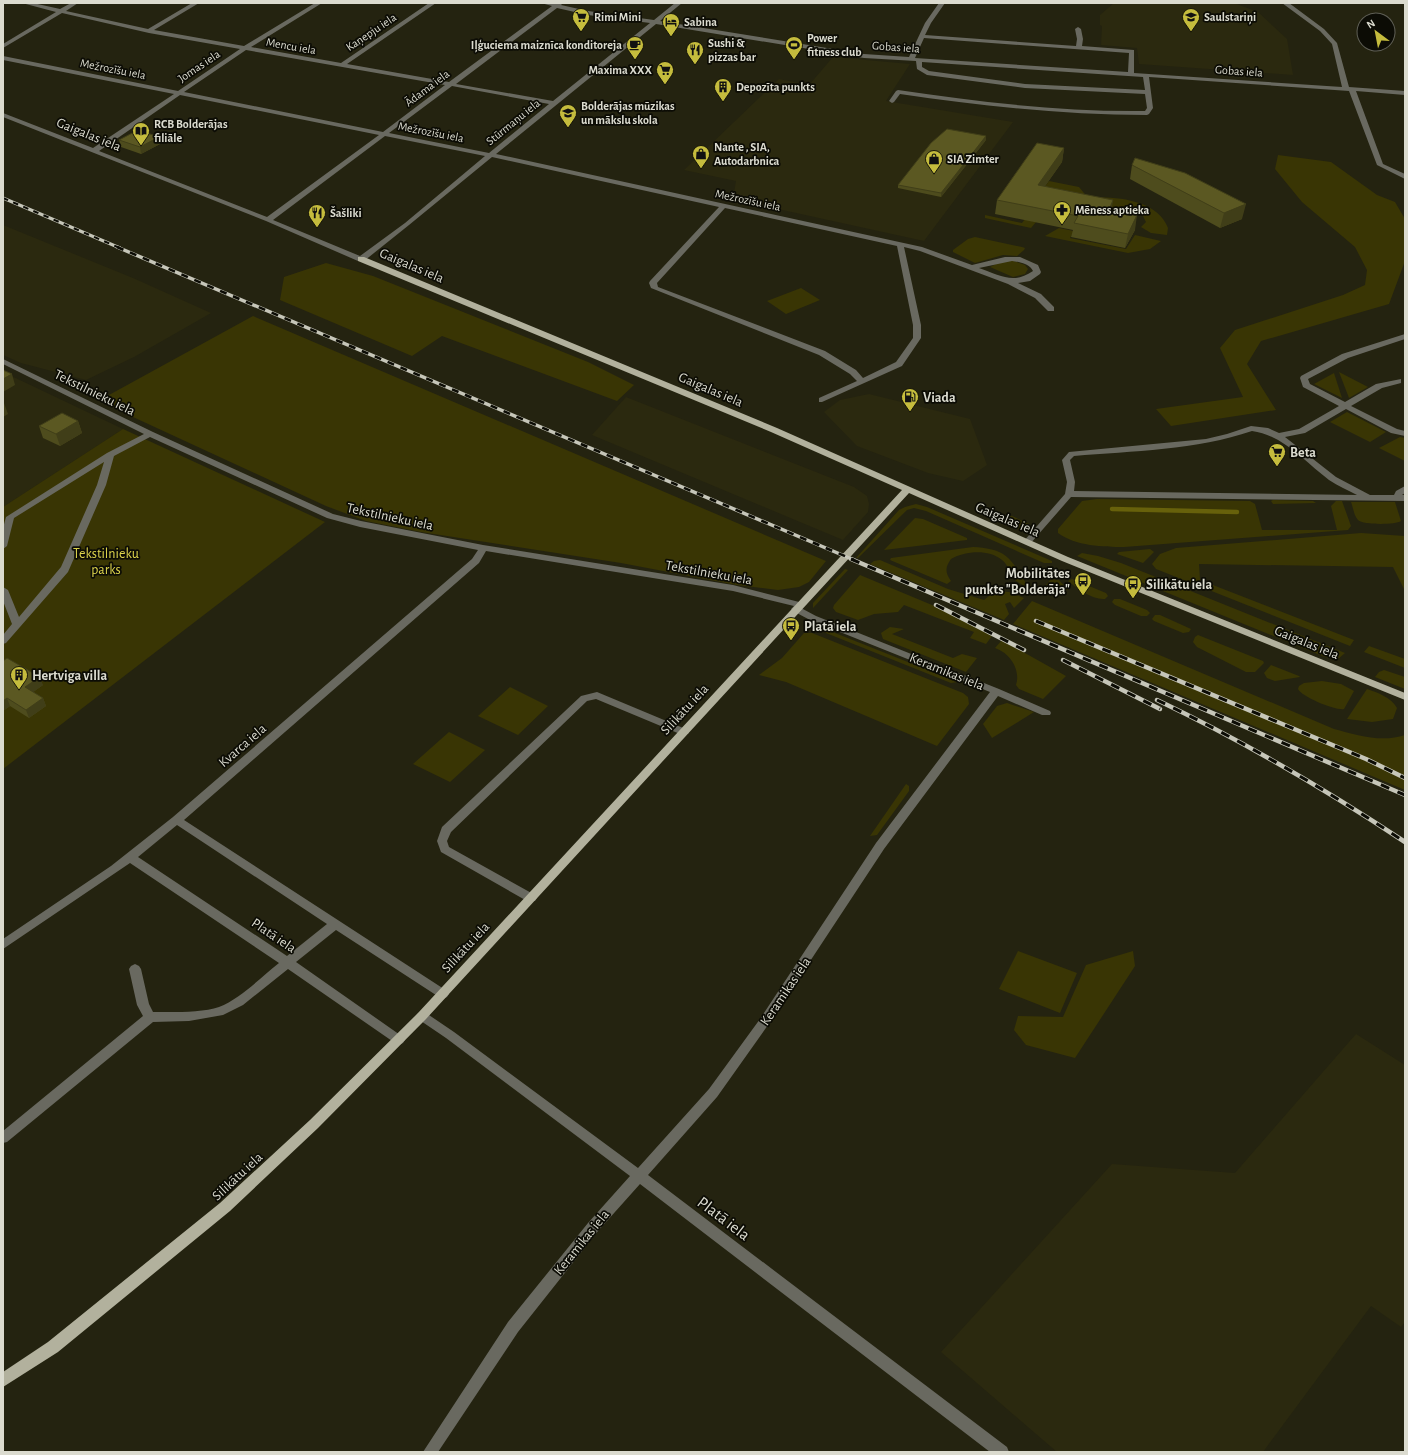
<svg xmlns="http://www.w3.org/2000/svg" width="1408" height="1455" viewBox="0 0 1408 1455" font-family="'Alegreya Sans',sans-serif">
	<rect width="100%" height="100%" fill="#242310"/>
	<!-- built -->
	<g fill="#2b290f">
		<polygon points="1114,3 1234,3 1258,12 1287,39 1293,75 1139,64 1137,48 1101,45 1102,26 1100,25 1100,15"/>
		<polygon points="833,57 910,64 886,101 1013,122 924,241 733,199 736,181 684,170 779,79 809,85"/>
		<polygon points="3,225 133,278 211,313 134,357 86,380 21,363 3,355"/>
		<polygon points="3,372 123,429 3,507"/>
		<polygon points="869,394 970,419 987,465 963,481 928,473 857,446 824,412 840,400"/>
		<polygon points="626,397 854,487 867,496 869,504 868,512 843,540 592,435"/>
		<polygon points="1356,1034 1405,1065 1405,1322 1401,1327 1371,1306 1263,1452 1057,1452 941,1352 1112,1164 1235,1173"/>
	</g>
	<!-- green -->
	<g fill="#393504">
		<polygon points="1278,155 1331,162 1377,195 1395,202 1405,219 1405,261 1389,304 1261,341 1247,364 1276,410 1171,426 1156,409 1243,397 1220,348 1235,330 1343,295 1365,285 1367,270 1355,247 1302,202 1275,169"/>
		<path d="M1049,181L1079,187L1088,198C1114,196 1157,199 1168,228L1167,235L1151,233L1141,227L1146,222L1143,216L1131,210H1110L1036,198Z"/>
		<polygon points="985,215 1022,223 1025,219 1036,222 1031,228 985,218"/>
		<polygon points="1059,228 1074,231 1070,238 1126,249 1135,235 1161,241 1150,249 1128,253 1045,236"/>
		<polygon points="975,237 1022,247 1025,248 1024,250 1017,256 1003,255 975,263 953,252 953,250 968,239"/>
		<polygon points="1011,260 1025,265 1028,269 1025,274 1013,277 990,267 1000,262"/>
		<polygon points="326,263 373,276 588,362 634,385 617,401 442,336 412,356 280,300 284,277"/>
		<polygon points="801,288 820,300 786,314 767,301"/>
		<polygon points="253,316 826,561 809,582 799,587 778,590 737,585 621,563 421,532 366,521 326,506 120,411 109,403 109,395"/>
		<polygon points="1339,372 1368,387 1349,398"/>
		<polygon points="1334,373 1342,398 1314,384"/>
		<polygon points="1347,412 1386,432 1370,442 1330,422"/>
		<polygon points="123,429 325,522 3,769 3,507"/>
		<polygon points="1400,437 1405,438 1405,461 1379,448"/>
		<path d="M1097,499L1250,501L1255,504L1262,530H1337L1331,506L1336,501H1342L1351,526L1348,530L1124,547C1104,547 1075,546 1058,533V529L1082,501Z"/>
		<polygon points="1273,500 1313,501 1316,503 1273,504 1271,501"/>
		<path d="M1351,502H1395L1401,521C1395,525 1363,525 1358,520C1354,516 1353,507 1351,502Z"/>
		<polygon points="916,504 927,507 1052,561 1052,563 1044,563 926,511 914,508 907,510 858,558 856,558 899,510 905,507"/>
		<polygon points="1012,516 1029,524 1021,530 996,518"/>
		<polygon points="915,518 923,519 967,538 967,540 884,550"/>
		<polygon points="1361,533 1405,536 1405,591 1393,567 1199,564 1200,580 1354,640 1350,646 1156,569 1152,564 1160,554 1176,548"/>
		<path d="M973,547C1009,549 1010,559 1028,586L1035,585V587L1032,589C1025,586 1016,583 1012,576C1009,570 1007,564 1002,560C988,549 966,551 951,559C945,567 945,573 951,581L947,584L890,560L891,558Z"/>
		<polygon points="1150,549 1154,552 1143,563 1117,554 1119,552"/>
		<polygon points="1082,553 1098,556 1121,563 1345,653 1338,659 1325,657 1077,556"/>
		<polygon points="880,560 948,589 984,600 995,591 1009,592 1024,598 1014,608 1010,602 1005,604 1009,614 1004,620 870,564 874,561"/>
		<polygon points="845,569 848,570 813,608 813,603"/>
		<polygon points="860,575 932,605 992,636 986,644 970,638 974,632 904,605 898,612 874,614 858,620 836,612 833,608 834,605"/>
		<polygon points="1051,579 1059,580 1068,590 1048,588 1046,585"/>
		<path d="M1072,579L1106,593L1108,596L1105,599C1092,600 1078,589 1068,581Z"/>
		<polygon points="1114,599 1120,599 1147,610 1150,613 1147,616 1141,616 1115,605 1112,602"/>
		<path d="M1032,601L1334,729C1356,735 1382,743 1405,735V790L1013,624Z"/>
		<polygon points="1155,615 1160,615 1191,629 1189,632 1183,633 1154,621 1152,619"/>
		<polygon points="815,625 958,682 951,683 816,629"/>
		<polygon points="890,627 904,629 892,634 953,658 962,654 977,658 966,672 883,639 881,633"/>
		<polygon points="804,633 812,633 963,693 968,697 969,704 937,746 786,682 759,675 782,658"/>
		<polygon points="1198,635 1263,661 1264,663 1255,672 1246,672 1197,647 1193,642 1195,637"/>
		<path d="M1002,640L1066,676L1043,699L1019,689L1016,685C1021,670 1010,653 995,648Z"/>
		<polygon points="1369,646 1405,659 1405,668 1364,652"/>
		<polygon points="1271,665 1299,676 1300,677 1275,681 1267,678 1264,673"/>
		<polygon points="1384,670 1405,677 1405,689 1375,677 1379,672"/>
		<path d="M1322,681L1341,684L1354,691L1344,709C1336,711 1302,697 1298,689L1299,686L1304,683Z"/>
		<polygon points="510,687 548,706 518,735 478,716"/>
		<path d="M1367,689C1378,693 1391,697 1397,708L1393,719L1372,722L1347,719Z"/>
		<polygon points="1007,703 1034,712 992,738 983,724 997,706"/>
		<polygon points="449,732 485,750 450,782 413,764"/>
		<polygon points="906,784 909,786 909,791 877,835 870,836"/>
		<polygon points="1018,951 1077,973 1060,1013 999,989"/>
		<polygon points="1133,951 1135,966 1075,1058 1026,1045 1014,1030 1018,1016 1063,1017 1086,965"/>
	</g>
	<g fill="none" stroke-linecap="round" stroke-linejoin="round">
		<!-- stream -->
		<polyline stroke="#67610b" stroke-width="4.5" points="1112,509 1237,512"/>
		<!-- minor -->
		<g fill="#696960" fill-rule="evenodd">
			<path d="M22,3H33L60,9L71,3H78L66,11L148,29L192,3H199L154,30L244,46L315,3H322L251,47L341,63L429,3H436L347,64L449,82L552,6L541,3H563L561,5L588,11L654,20L675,3H682L660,21L864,54L909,57L925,23L939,3H945L931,23L925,35L1076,46L1077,39L1075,29L1078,27L1081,29L1083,39L1082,46L1134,50V73L1342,87L1332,44L1320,31L1282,3H1289L1324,29L1337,43L1349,87L1405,91V95L1356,91L1383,164L1405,174V179L1377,165L1349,91L1149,77L1153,108L1149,114L1147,115C1064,115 982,106 900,94L894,102L892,103L889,101L896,91L898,90C980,102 1062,112 1145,111L1147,108L1145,94L1025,88L927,75L917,69L916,61L864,58L656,24L496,154L922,247L972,265L1005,257H1020L1038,265L1041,272L1040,274L1030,281L1018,283L1041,294L1054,307V311H1048L1035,298L1008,284L920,251L904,247L921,325V338L902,366L822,402H819V398L857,381L850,374L819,355L651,288L649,283L650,281L719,207L492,157L409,225L364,261H358L266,221L3,117V113L93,148L174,94L3,60V56L178,91L240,49L149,33L62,13L3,48V44L56,12ZM557,8L588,15L650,23L553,101L456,84ZM924,38L1129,53L1128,72L915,58ZM246,50L445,85L383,132L184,92ZM922,62L1143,77L1145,90L1025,84L929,71L922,67ZM452,86L549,104L489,153L389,133ZM180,95L379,135L267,217L99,151ZM385,136L485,156L405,223L360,256L273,220ZM725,208L897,246L913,325V338L896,362L863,378L856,370L825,351L658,287L657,283ZM1012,261C1020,262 1030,264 1033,271C1013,285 1000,275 979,268Z"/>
			<path d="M1405,334V339L1348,358L1308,379L1310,384L1345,402L1376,384L1401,379V383L1382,388L1351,406L1397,429L1405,431V436L1391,433L1346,409L1305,433L1285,437L1336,477L1370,495H1394L1396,491L1405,486V493L1402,495H1405V501L1071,497L1030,544L1027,545L1023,542L1065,494L1067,482L1062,460L1069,452L1206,439L1227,434L1251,426L1268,428L1279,433L1299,429L1339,406L1303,387L1300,378L1301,376L1342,354ZM1252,431C1283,435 1305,462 1329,480C1338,486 1348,490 1357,495L1074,491L1075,482L1070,460L1074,456C1132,451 1197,450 1252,431Z"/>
			<path d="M3,359L153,432L333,514L361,521L483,545L733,585L803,603L805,605L801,608L816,616L999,689L1050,711L1051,713L1050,715H1042L998,696L884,849L768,1025L717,1097L648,1175L1007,1447L1009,1452H990L640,1184L598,1231L518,1332L438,1452H423L508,1322L588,1223L630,1176L446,1038L418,1019L416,1016L418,1013L422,1011L426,1013L454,1032L638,1168L709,1089L760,1019L876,843L990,692L810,620L793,611L791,609L794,606L733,591L486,551L479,563L184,820L447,991L449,994L447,997L443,999L439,997L336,930L296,962L403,1037L405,1040L403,1043L399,1045L395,1043L288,969L243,1005L223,1015L189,1021L153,1022L7,1142L3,1143V1131L143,1016L137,1005L129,969L131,966L135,964L139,966L141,969L149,1004L153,1012C171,1012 202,1013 219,1007C241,998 260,978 279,963L130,863L3,949V939L111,866L173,817L472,559L478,550L360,527L327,518L150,437L114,456L106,485L68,572L6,643L3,644V635L12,624L3,601V587L8,590L19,617L61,567L97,485L104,462L14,518L7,546L3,549V528L6,517L107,453L144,434L3,364ZM177,825L327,924L287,956L138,857Z"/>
			<polygon points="597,692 688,730 689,732 688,734 680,734 596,699 587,701 451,832 447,841 449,847 535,895 537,898 535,901 527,901 441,852 437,841 442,827 581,696"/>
		</g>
		<!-- major -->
		<polygon fill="#b2b19d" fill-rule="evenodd" points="358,257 364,257 777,428 1068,557 1405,693 1405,700 1062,561 909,493 426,1019 318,1128 230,1211 58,1352 3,1387 3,1372 48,1342 220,1203 310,1120 418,1013 902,490 771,432 358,261"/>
		<defs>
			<polyline id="rail-far2" points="3,198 120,248"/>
			<polyline id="rail-far1" points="117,247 854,560"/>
			<g id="rail">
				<polyline points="851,559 1405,795"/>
				<polyline points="936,605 1024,650"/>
				<polyline points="1036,621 1366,759 1405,778"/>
				<polyline points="1063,660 1160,709"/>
				<path d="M1157,700C1243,741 1325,789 1405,842"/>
			</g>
		</defs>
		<!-- rail-far2 casing -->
		<use href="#rail-far2" stroke="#c6c6b9" stroke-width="3"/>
		<!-- rail-far1 casing -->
		<use href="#rail-far1" stroke="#c6c6b9" stroke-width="3.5"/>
		<!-- rail casing -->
		<use href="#rail" stroke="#c6c6b9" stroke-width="4.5"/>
		<!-- rail-far2 -->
		<use href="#rail-far2" stroke="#0c0c05" stroke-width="2" stroke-dasharray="5.5" stroke-linecap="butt"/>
		<!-- rail-far1 -->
		<use href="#rail-far1" stroke="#0c0c05" stroke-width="2.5" stroke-dasharray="7" stroke-linecap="butt"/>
		<!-- rail -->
		<use href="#rail" stroke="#0c0c05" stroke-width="3" stroke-dasharray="9" stroke-linecap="butt"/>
	</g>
	<!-- wall -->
	<g fill="#4e4c1d">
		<polygon points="119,140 160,144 141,154 121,147"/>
		<polygon points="986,140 941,197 898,188 898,185"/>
		<polygon points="1064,148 1062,162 1045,186 1111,211 1135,230 1125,248 1071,237 1073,230 995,214 997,200"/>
		<polygon points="1132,165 1242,219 1220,228 1130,179"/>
		<polygon points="78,421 82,433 60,446 43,438 39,426"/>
		<polygon points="7,658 43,685 33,692 43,698 46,706 29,718 10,706 3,711"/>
	</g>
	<!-- shaded-wall -->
	<g fill="#403e18">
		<polygon points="986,136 986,140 941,197 941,193"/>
		<polygon points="159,137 160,144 141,154 140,147"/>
		<polygon points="1064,148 1062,162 1036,199 1038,185"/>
		<polygon points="1113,200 1111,215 1109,210"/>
		<polygon points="1246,204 1242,219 1220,228 1224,213"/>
		<polygon points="1137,215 1135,230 1125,248 1128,234"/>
		<polygon points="12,374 15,385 3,392 3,379"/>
		<polygon points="3,403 4,403 8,414 3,417"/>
		<polygon points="78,421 82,433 60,446 56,434"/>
		<polygon points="40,677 43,685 28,696 25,687"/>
		<polygon points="7,698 10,706 3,711 3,701"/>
		<polygon points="43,698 46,706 29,718 26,710"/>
	</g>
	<!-- building -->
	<g fill="#5b5822" stroke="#403e18">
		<polygon points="947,129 986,136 941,193 898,185 931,143"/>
		<polygon points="138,130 159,137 140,147 119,140"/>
		<polygon points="1037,143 1064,148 1038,185 1113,200 1109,210 1137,215 1128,234 1074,223 1078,216 997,200"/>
		<polygon points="1135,158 1185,173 1246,204 1224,213 1132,165"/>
		<polygon points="3,370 12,374 3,379"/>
		<polygon points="62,413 78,421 56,434 39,426"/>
		<polygon points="7,658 40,677 25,687 43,698 26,710 7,698 3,701 3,661"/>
	</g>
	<!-- icons -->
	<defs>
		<symbol id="supermarket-pin" viewBox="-11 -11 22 30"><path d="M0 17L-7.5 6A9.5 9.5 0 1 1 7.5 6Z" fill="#c5bc3d" stroke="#0c0c05"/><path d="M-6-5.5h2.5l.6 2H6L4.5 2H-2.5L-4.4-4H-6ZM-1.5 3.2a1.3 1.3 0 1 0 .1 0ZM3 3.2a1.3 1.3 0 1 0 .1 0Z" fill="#111"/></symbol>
		<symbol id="school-pin" viewBox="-11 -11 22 30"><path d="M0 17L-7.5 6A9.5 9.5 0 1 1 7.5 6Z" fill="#c5bc3d" stroke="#0c0c05"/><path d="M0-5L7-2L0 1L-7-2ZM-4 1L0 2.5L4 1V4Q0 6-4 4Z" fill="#111"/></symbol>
		<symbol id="hotel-pin" viewBox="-11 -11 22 30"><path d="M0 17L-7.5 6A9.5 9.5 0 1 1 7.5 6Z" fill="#c5bc3d" stroke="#0c0c05"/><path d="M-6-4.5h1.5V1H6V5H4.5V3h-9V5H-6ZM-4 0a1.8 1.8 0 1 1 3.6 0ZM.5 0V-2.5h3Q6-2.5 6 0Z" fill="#111"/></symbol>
		<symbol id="cafe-pin" viewBox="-11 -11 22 30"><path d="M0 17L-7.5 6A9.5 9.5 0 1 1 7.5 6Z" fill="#c5bc3d" stroke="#0c0c05"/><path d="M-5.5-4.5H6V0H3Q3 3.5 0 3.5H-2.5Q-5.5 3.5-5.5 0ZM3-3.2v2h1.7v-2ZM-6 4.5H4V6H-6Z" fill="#111"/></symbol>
		<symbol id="stadium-pin" viewBox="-11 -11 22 30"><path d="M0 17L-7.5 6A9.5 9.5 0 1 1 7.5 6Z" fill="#c5bc3d" stroke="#0c0c05"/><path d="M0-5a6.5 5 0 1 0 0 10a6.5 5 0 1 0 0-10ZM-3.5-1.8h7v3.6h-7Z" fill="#111"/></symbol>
		<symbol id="restaurant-pin" viewBox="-11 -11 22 30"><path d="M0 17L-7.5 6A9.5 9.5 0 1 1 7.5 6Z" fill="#c5bc3d" stroke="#0c0c05"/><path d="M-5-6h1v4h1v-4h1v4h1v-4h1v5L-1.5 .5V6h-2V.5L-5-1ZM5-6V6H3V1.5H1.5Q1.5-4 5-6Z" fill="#111"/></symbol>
		<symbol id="building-pin" viewBox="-11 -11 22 30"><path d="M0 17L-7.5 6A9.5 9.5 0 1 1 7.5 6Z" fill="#c5bc3d" stroke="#0c0c05"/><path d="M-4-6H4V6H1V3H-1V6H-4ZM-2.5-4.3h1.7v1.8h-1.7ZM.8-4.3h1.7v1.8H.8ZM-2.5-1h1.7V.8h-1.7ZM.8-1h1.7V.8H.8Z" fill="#111"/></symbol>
		<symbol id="library-pin" viewBox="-11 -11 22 30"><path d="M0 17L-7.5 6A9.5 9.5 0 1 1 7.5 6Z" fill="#c5bc3d" stroke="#0c0c05"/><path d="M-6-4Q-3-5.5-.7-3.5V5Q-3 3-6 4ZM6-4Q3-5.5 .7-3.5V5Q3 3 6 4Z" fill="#111"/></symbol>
		<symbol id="shop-pin" viewBox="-11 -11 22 30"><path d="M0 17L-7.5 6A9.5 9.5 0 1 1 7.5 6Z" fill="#c5bc3d" stroke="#0c0c05"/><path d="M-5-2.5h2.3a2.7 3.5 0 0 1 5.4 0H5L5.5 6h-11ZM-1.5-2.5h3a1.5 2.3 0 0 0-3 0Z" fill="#111"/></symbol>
		<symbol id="pharmacy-pin" viewBox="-11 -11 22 30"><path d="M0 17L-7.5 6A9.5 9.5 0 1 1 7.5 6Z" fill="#c5bc3d" stroke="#0c0c05"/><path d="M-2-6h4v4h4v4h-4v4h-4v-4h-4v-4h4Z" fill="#111"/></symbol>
		<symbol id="fuel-pin" viewBox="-11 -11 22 30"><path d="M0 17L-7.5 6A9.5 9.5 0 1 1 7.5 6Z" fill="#c5bc3d" stroke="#0c0c05"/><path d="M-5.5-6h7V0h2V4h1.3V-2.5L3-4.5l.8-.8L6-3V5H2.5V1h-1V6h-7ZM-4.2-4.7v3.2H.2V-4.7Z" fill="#111"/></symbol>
		<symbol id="bus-pin" viewBox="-11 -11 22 30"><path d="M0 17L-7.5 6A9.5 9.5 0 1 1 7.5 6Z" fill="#c5bc3d" stroke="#0c0c05"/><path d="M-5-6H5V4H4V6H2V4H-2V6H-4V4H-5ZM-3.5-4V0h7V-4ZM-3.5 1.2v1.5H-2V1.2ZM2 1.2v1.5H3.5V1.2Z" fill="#111"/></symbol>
	</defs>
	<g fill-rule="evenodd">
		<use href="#supermarket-pin" x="571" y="7" width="20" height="27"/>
		<use href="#school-pin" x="1181" y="7" width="20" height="27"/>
		<use href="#hotel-pin" x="661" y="12" width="20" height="27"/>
		<use href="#cafe-pin" x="625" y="35" width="20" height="27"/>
		<use href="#stadium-pin" x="784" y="35" width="20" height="27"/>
		<use href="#restaurant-pin" x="685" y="40" width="20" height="27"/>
		<use href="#supermarket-pin" x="655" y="60" width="20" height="27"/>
		<use href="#building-pin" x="713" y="77" width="20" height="27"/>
		<use href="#school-pin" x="558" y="103" width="20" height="27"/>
		<use href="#library-pin" x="131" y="121" width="20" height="27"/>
		<use href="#shop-pin" x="691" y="144" width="20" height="27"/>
		<use href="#shop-pin" x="924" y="149" width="20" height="27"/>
		<use href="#pharmacy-pin" x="1052" y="200" width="20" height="27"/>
		<use href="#restaurant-pin" x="307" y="203" width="20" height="27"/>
		<use href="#fuel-pin" x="900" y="387" width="20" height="27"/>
		<use href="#supermarket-pin" x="1267" y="442" width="20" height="27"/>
		<use href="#bus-pin" x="1073" y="571" width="20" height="27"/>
		<use href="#bus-pin" x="1123" y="574" width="20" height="27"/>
		<use href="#bus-pin" x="781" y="616" width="20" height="27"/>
		<use href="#building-pin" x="9" y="665" width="20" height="27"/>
	</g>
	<g text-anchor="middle" stroke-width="3.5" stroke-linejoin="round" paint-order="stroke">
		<!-- far-poi labels -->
		<g font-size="12" font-weight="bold" fill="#dbdbcf" stroke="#0c0c05" text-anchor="start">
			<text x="594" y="21">Rimi Mini</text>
			<text x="1204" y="21">Saulstariņi</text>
			<text x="684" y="26">Sabina</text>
			<text x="807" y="42">Power<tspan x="807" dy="14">fitness club</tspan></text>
			<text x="708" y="47">Sushi &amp;<tspan x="708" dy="14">pizzas bar</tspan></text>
			<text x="622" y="49" text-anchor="end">Iļģuciema maiznīca konditoreja</text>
			<text x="652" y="74" text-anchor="end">Maxima XXX</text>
			<text x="736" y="91">Depozīta punkts</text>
			<text x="581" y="110">Bolderājas mūzikas<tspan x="581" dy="14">un mākslu skola</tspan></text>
			<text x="154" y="128">RCB Bolderājas<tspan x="154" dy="14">filiāle</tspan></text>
			<text x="714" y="151">Nante , SIA,<tspan x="714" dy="14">Autodarbnica</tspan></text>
			<text x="947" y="163">SIA Zimter</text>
			<text x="1075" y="214">Mēness aptieka</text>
			<text x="330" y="217">Šašliki</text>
		</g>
		<!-- far-street labels -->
		<g font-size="12" fill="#dbdbcf" stroke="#0c0c05">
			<text transform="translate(371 32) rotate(-34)" y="4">Kaņepju iela</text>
			<text transform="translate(291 46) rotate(10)" y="4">Mencu iela</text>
			<text transform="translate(896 47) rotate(4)" y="4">Gobas iela</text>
			<text transform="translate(199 66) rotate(-34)" y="4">Jomas iela</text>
			<text transform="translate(113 69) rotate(11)" y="4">Mežrozīšu iela</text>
			<text transform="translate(1239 71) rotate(4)" y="4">Gobas iela</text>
			<text transform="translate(427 88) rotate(-37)" y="4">Ādama iela</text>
			<text transform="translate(513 122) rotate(-39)" y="4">Stūrmaņu iela</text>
			<text transform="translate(431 132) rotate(11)" y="4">Mežrozīšu iela</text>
			<text transform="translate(748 200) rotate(12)" y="4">Mežrozīšu iela</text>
		</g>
		<!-- street labels -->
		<g font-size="14" fill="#dbdbcf" stroke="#0c0c05">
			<text transform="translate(89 134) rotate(22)" y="5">Gaigalas iela</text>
			<text transform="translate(412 265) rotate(23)" y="5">Gaigalas iela</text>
			<text transform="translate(711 389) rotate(23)" y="5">Gaigalas iela</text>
			<text transform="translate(95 392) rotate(26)" y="5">Tekstilnieku iela</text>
			<text transform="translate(390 516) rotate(12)" y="5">Tekstilnieku iela</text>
			<text transform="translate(1008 519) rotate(23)" y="5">Gaigalas iela</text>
			<text transform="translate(709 572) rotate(10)" y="5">Tekstilnieku iela</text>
			<text transform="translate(1307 642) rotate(22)" y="5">Gaigalas iela</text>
			<text transform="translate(947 671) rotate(22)" y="5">Keramikas iela</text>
			<text transform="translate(684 709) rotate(-47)" y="5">Silikātu iela</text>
			<text transform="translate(242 745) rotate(-41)" y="5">Kvarca iela</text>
			<text transform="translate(274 935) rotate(34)" y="5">Platā iela</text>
			<text transform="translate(465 947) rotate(-47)" y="5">Silikātu iela</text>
			<text transform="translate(785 991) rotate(-56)" y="5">Keramikas iela</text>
			<text transform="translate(237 1176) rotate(-43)" y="5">Silikātu iela</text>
			<text transform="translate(581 1242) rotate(-51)" y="5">Keramikas iela</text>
		</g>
		<!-- poi labels -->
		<g font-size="14" font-weight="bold" fill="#dbdbcf" stroke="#0c0c05" text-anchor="start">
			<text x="923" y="402">Viada</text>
			<text x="1290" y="457">Beta</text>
			<text x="1070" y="578" text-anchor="end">Mobilitātes<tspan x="1070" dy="16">punkts "Bolderāja"</tspan></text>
			<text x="1146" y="589">Silikātu iela</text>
			<text x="804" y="631">Platā iela</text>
			<text x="32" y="680">Hertviga villa</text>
		</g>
		<!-- park labels -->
		<g font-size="14" fill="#ddd44c" stroke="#0c0c05">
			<text x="106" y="558">Tekstilnieku<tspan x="106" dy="16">parks</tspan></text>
		</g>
		<!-- near-street labels -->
		<g font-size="17" fill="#dbdbcf" stroke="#0c0c05">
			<text transform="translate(724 1218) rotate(37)" y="6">Platā iela</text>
		</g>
	</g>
	<!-- border -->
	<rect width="1408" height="1455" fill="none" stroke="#dbdbcf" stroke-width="8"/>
	<!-- north arrow -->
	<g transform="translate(1376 32) rotate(328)"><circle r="19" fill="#0c0c05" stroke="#5f5f56"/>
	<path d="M0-3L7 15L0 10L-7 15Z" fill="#c5bc3d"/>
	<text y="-6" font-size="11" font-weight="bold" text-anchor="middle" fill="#dbdbcf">N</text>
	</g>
</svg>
